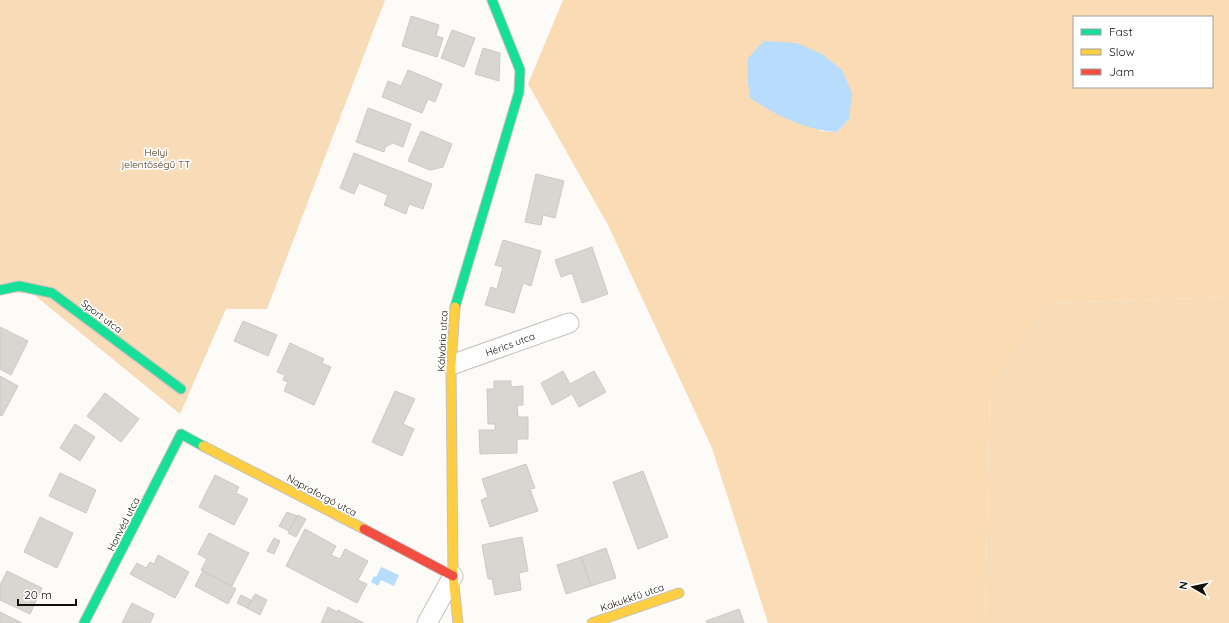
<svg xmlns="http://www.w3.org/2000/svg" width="1229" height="623" viewBox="0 0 1229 623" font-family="Quicksand,sans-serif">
	<rect width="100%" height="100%" fill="#fdfbf8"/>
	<!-- green -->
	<g fill="#f8dbb7">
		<polygon points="0,0 385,0 267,309 226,309 180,414 33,294 0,291"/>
		<polygon points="1229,297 1229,623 985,623 990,386 1049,303"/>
	</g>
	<!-- forest -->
	<path fill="#fadbb4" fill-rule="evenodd" d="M563,0H1229V297L1049,303L990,386L985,623H768L712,448L608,225L528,84ZM1074,17H1212V87H1074ZM849,119L837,132L818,131Z"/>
	<!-- water -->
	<g fill="#b8dcfb">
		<path d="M764,41L797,43L822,54L842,70L852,93L849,119L837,132C804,130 778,116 750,98L747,76L748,58Z"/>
		<polygon points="381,567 399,575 394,586 381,580 378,586 371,582 374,576 376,577"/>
	</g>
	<!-- building -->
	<g fill="#d9d6d1" stroke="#cdc8c4">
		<polygon points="411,16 439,25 436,36 443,38 437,57 402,46"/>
		<polygon points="452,30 475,38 464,67 441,58"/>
		<polygon points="483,48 500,53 499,81 475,74"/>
		<polygon points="408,70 442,84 435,102 428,99 422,113 382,97 388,81 401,86"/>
		<polygon points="368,108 411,124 403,147 393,143 385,147 384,152 356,142"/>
		<polygon points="421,131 452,144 443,167 430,170 408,161"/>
		<polygon points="354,153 432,184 423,209 409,204 406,214 384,205 388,195 359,183 354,194 340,188"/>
		<polygon points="536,174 564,181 555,218 543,215 541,225 525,222"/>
		<polygon points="503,240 541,251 531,286 523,283 514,313 485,305 491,287 497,289 503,267 495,265"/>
		<polygon points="592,247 608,294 582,303 572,273 561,277 555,260"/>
		<polygon points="243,321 277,335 268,356 234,341"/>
		<polygon points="0,327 28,341 11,375 0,369"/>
		<polygon points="290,343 324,359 322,363 331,367 314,405 284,391 288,382 283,380 285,375 277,372"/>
		<polygon points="563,371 570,384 594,371 606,392 579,407 572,394 552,405 541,383"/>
		<polygon points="0,376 18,386 2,416 0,415"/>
		<polygon points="494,381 511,381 511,387 523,386 523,405 517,405 518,417 528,417 528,439 517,439 517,453 480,454 479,430 495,430 495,424 488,424 487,389 494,389"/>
		<polygon points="395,391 415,399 403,424 414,429 402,456 372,442"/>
		<polygon points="105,393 139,419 121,442 87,416"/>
		<polygon points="75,424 95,437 80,461 60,448"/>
		<polygon points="526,464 535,488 530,489 538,511 490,527 481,500 488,497 482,479"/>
		<polygon points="643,471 668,537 638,549 613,482"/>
		<polygon points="60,473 96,490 86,513 49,496"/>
		<polygon points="215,475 239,487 236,493 248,499 234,525 199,507"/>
		<polygon points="287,512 297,516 289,531 279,526"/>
		<polygon points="298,515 306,519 296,537 288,533"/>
		<polygon points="40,517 73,533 57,568 24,552"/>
		<polygon points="305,529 336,546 331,555 340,559 345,549 368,561 358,580 367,584 357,603 286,566"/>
		<polygon points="209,533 249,553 232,586 201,570 207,559 198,554"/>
		<polygon points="522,537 528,571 519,573 521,590 495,595 492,579 488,579 482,545"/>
		<polygon points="274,538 280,541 274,554 267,551"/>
		<polygon points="606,548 616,578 591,586 581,557"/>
		<polygon points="158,555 189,572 175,598 130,574 137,563 146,568 150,562 154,564"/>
		<polygon points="581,557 591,586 566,594 557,565"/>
		<polygon points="7,571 42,588 30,614 0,600 0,585"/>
		<polygon points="203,571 236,589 228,604 195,586"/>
		<polygon points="255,594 267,600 260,615 247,608"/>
		<polygon points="241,595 251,600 247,608 237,603"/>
		<polygon points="132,603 154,614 150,623 122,623"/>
		<polygon points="328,607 337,612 338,610 364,623 321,623"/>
		<polygon points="739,609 744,623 707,623 706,621"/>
		<polygon points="0,612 22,623 0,623"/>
	</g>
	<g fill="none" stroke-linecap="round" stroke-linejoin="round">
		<defs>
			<g id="street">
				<polyline points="451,365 569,323"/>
				<polyline points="427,623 453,576"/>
			</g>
			<g id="fast">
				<polyline points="0,290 19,286 52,293 181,389"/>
				<polyline points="455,307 519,92 520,70 492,0"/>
				<polyline points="84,623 181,434 203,446"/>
			</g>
			<g id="slow">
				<polyline points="455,307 451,365 453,576 458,623"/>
				<polyline points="203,446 364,529"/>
				<polyline points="592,623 679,593"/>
			</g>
			<polyline id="jam" points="364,529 453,576"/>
		</defs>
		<!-- street casing -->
		<use href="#street" stroke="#c5c1bc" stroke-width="21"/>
		<!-- fast casing -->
		<use href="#fast" stroke="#c5c1bc" stroke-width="11"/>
		<!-- slow casing -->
		<use href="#slow" stroke="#c5c1bc" stroke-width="11"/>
		<!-- jam casing -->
		<use href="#jam" stroke="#c5c1bc" stroke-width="11"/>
		<!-- street -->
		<use href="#street" stroke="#fffefe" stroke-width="19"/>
		<!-- fast -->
		<use href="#fast" stroke="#16e098" stroke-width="9"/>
		<!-- slow -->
		<use href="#slow" stroke="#ffcf43" stroke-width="9"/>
		<!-- jam -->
		<use href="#jam" stroke="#f24e42" stroke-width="9"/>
	</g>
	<g text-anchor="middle" stroke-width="3.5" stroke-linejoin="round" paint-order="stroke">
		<!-- park labels -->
		<g font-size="10" fill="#493315" stroke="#fff">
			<text x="156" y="156">Helyi<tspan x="156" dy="12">jelentőségű TT</tspan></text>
		</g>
		<!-- street labels -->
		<g font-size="10" fill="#130e08" stroke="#fff">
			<text transform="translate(102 316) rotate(37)" y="4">Sport utca</text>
			<text transform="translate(442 341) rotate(-87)" y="4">Kálvária utca</text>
			<text transform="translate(510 344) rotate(-20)" y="4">Hérics utca</text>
			<text transform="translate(322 495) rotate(28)" y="4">Napraforgó utca</text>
			<text transform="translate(123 524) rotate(-63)" y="4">Honvéd utca</text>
			<text transform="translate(632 597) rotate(-19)" y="4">Kakukkfű utca</text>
		</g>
	</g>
	<!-- legend -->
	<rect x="1073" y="16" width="140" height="72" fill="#ffffff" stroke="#a19f9c"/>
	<rect x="1081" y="29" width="20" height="6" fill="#16e098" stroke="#a19f9c"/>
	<text x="1109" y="36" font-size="12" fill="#130e08">Fast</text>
	<rect x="1081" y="49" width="20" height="6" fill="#ffcf43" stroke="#a19f9c"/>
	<text x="1109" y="56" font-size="12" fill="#130e08">Slow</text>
	<rect x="1081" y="69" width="20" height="6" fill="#f24e42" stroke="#a19f9c"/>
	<text x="1109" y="76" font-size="12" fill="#130e08">Jam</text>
	<!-- north arrow -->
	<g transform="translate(1193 587) rotate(279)" stroke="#ffffff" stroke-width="3" paint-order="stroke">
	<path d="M0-3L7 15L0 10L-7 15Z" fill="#130e08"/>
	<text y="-6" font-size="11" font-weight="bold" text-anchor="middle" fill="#130e08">N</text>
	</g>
	<!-- scale -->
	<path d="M18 599v6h58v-6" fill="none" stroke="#130e08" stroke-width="2"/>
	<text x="24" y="599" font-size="12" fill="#130e08" stroke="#ffffff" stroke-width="3" paint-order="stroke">20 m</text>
</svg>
